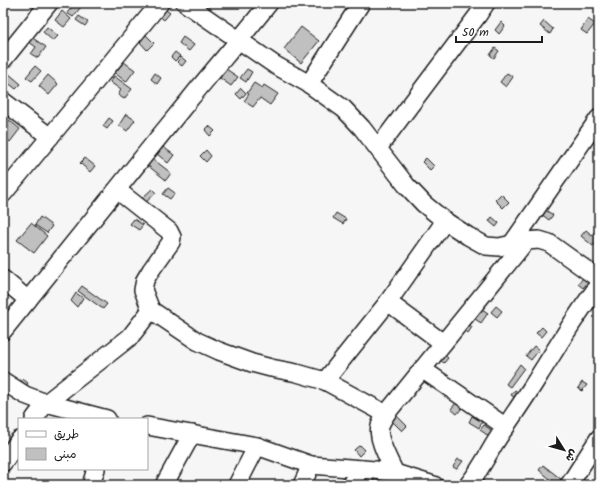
<svg xmlns="http://www.w3.org/2000/svg" width="602" height="488" viewBox="0 0 602 488" font-family="Kalam,'Playpen Sans Arabic',sans-serif">
	<rect width="100%" height="100%" fill="#f6f6f6"/>
	<filter id="ink" filterUnits="userSpaceOnUse"><feTurbulence type="fractalNoise" baseFrequency=".025" numOctaves="2"/><feDisplacementMap in="SourceGraphic" scale="8" xChannelSelector="R" yChannelSelector="G"/><feConvolveMatrix kernelMatrix="1 2 1 2 8 2 1 2 1" color-interpolation-filters="sRGB"/></filter>
	<g filter="url(#ink)">
		<!-- building -->
		<g fill="#c0c0c0" stroke="#1c1c1c">
			<polygon points="75,3 84,3 73,17 67,13"/>
			<polygon points="158,4 170,13 164,20 153,10"/>
			<polygon points="62,11 71,19 64,27 55,20"/>
			<polygon points="79,16 88,22 85,26 76,20"/>
			<polygon points="588,19 595,24 587,34 581,30"/>
			<polygon points="544,21 553,29 550,34 540,26"/>
			<polygon points="501,22 505,26 499,34 495,30"/>
			<polygon points="47,27 58,36 53,41 43,32"/>
			<polygon points="301,27 319,41 301,63 284,49"/>
			<polygon points="28,35 46,47 38,58 31,54 36,47 25,39"/>
			<polygon points="146,35 154,43 147,50 139,41"/>
			<polygon points="183,37 194,45 189,51 179,43"/>
			<polygon points="495,48 499,51 494,58 490,55"/>
			<polygon points="175,52 180,56 175,61 171,57"/>
			<polygon points="181,57 186,61 182,66 177,62"/>
			<polygon points="124,62 135,70 126,82 115,73"/>
			<polygon points="35,66 41,71 32,81 26,77"/>
			<polygon points="226,69 238,77 231,86 220,78"/>
			<polygon points="247,69 252,72 246,82 240,78"/>
			<polygon points="8,73 21,84 16,89 3,79"/>
			<polygon points="155,73 161,78 157,84 151,79"/>
			<polygon points="507,73 513,77 506,87 500,82"/>
			<polygon points="48,75 58,84 49,95 39,86"/>
			<polygon points="114,76 132,89 124,99 118,95 121,90 110,82"/>
			<polygon points="254,83 262,88 264,85 278,94 270,105 260,98 253,107 244,101 249,94 247,93"/>
			<polygon points="241,88 246,93 241,99 236,94"/>
			<polygon points="126,114 135,120 127,131 119,125"/>
			<polygon points="109,118 113,121 107,129 103,126"/>
			<polygon points="9,120 20,129 10,142 3,136 3,127"/>
			<polygon points="209,126 215,131 210,136 205,130"/>
			<polygon points="163,147 174,155 168,163 157,154"/>
			<polygon points="206,150 211,156 206,162 200,156"/>
			<polygon points="85,158 95,166 90,172 80,163"/>
			<polygon points="426,158 434,166 430,170 422,162"/>
			<polygon points="153,159 171,173 166,180 147,165"/>
			<polygon points="168,188 175,193 170,199 163,194"/>
			<polygon points="152,189 156,193 145,203 141,199"/>
			<polygon points="501,194 509,202 503,208 495,200"/>
			<polygon points="544,209 553,215 549,220 541,214"/>
			<polygon points="336,213 346,219 343,224 333,218"/>
			<polygon points="40,217 52,226 47,233 35,225"/>
			<polygon points="492,217 499,223 496,227 489,221"/>
			<polygon points="134,219 143,225 139,230 130,224"/>
			<polygon points="31,223 47,236 34,253 17,240"/>
			<polygon points="586,230 592,235 596,230 599,232 599,238 593,246 581,236"/>
			<polygon points="584,277 589,281 583,288 578,284"/>
			<polygon points="82,286 107,304 103,309 78,291"/>
			<polygon points="76,293 83,298 77,307 71,301"/>
			<polygon points="496,306 502,311 497,317 491,312"/>
			<polygon points="482,309 488,313 481,323 475,319"/>
			<polygon points="466,322 472,327 468,333 462,328"/>
			<polygon points="542,327 546,331 541,337 536,333"/>
			<polygon points="433,346 448,358 444,363 429,351"/>
			<polygon points="534,346 539,350 531,360 526,356"/>
			<polygon points="520,364 524,368 510,387 506,384"/>
			<polygon points="23,379 28,383 25,388 19,384"/>
			<polygon points="582,382 587,385 582,391 578,388"/>
			<polygon points="515,390 528,399 524,404 511,395"/>
			<polygon points="456,403 462,408 457,414 451,409"/>
			<polygon points="396,415 407,426 402,431 391,420"/>
			<polygon points="472,416 482,422 479,428 469,422"/>
			<polygon points="484,425 497,434 493,439 480,430"/>
			<polygon points="360,445 365,450 359,456 354,450"/>
			<polygon points="458,459 463,461 457,469 453,467"/>
			<polygon points="543,465 561,479 556,485 546,485 550,479 539,470"/>
			<polygon points="359,474 377,477 371,484"/>
		</g>
		<g fill="none" stroke-linecap="round" stroke-linejoin="round">
			<defs>
				<g id="minor">
					<polyline points="185,3 275,65 309,84 344,109 362,128 406,185 424,204 445,221 468,236 486,246 499,247 526,241 539,240 549,243 599,279"/>
					<polyline points="3,60 49,3"/>
					<polyline points="309,84 361,3"/>
					<polyline points="3,101 50,137"/>
					<polyline points="378,148 478,15 486,3"/>
					<polyline points="117,190 169,231 172,237 171,242 151,270 145,280 143,290 151,310 197,341 219,351 252,363 271,368 297,373 325,381 386,414 526,241"/>
					<polyline points="3,194 160,3"/>
					<polyline points="511,245 599,118"/>
					<polyline points="3,279 28,300"/>
					<polyline points="388,302 443,343"/>
					<path d="M3,331C65,254 127,176 190,99C216,67 243,36 269,3"/>
					<polyline points="422,369 506,427"/>
					<polyline points="3,381 25,395 46,403 107,419"/>
					<polyline points="325,381 388,302 445,221"/>
					<path d="M386,414C384,418 381,422 380,426C376,438 390,462 395,473"/>
					<polyline points="34,419 46,403 130,337 151,310"/>
					<polyline points="147,426 257,446 311,465 375,470 395,473 434,485"/>
					<polyline points="3,463 19,440"/>
					<polyline points="91,485 96,469"/>
					<polyline points="164,485 192,434"/>
					<polyline points="237,485 257,446"/>
					<polyline points="302,485 311,465"/>
					<polyline points="350,485 362,469"/>
					<path d="M468,485C478,473 485,460 493,446C508,422 525,399 540,374C559,344 577,313 599,285"/>
					<polyline points="569,485 599,438"/>
				</g>
			</defs>
			<!-- minor casing -->
			<use href="#minor" stroke="#1c1c1c" stroke-width="20"/>
			<!-- minor -->
			<use href="#minor" stroke="#fff" stroke-width="17"/>
		</g>
	</g>
	<!-- margin -->
	<rect width="602" height="488" fill="none" stroke="#fff" stroke-width="16"/>
	<rect x="8" y="8" width="586" height="472" fill="none" stroke="#1c1c1c" stroke-width="1.5" filter="url(#ink)"/>
	<!-- legend -->
	<rect x="18" y="418" width="130" height="52" fill="#ffffff" stroke="#a4a4a4"/>
	<rect x="26" y="431" width="20" height="6" fill="#ffffff" stroke="#a4a4a4"/>
	<text x="54" y="438" font-size="12" fill="#1c1c1c">طريق</text>
	<rect x="26" y="448" width="20" height="12" fill="#c0c0c0" stroke="#a4a4a4"/>
	<text x="54" y="458" font-size="12" fill="#1c1c1c">مبنى</text>
	<!-- north arrow -->
	<g transform="translate(564 450) rotate(127)" stroke="#ffffff" stroke-width="3" paint-order="stroke">
	<path d="M0-3L7 15L0 10L-7 15Z" fill="#1c1c1c"/>
	<text y="-6" font-size="11" font-weight="bold" text-anchor="middle" fill="#1c1c1c">ش</text>
	</g>
	<!-- scale -->
	<path d="M456 36v6h86v-6" fill="none" stroke="#1c1c1c" stroke-width="2"/>
	<text x="462" y="36" font-size="12" fill="#1c1c1c" stroke="#ffffff" stroke-width="3" paint-order="stroke">50 m</text>
</svg>
